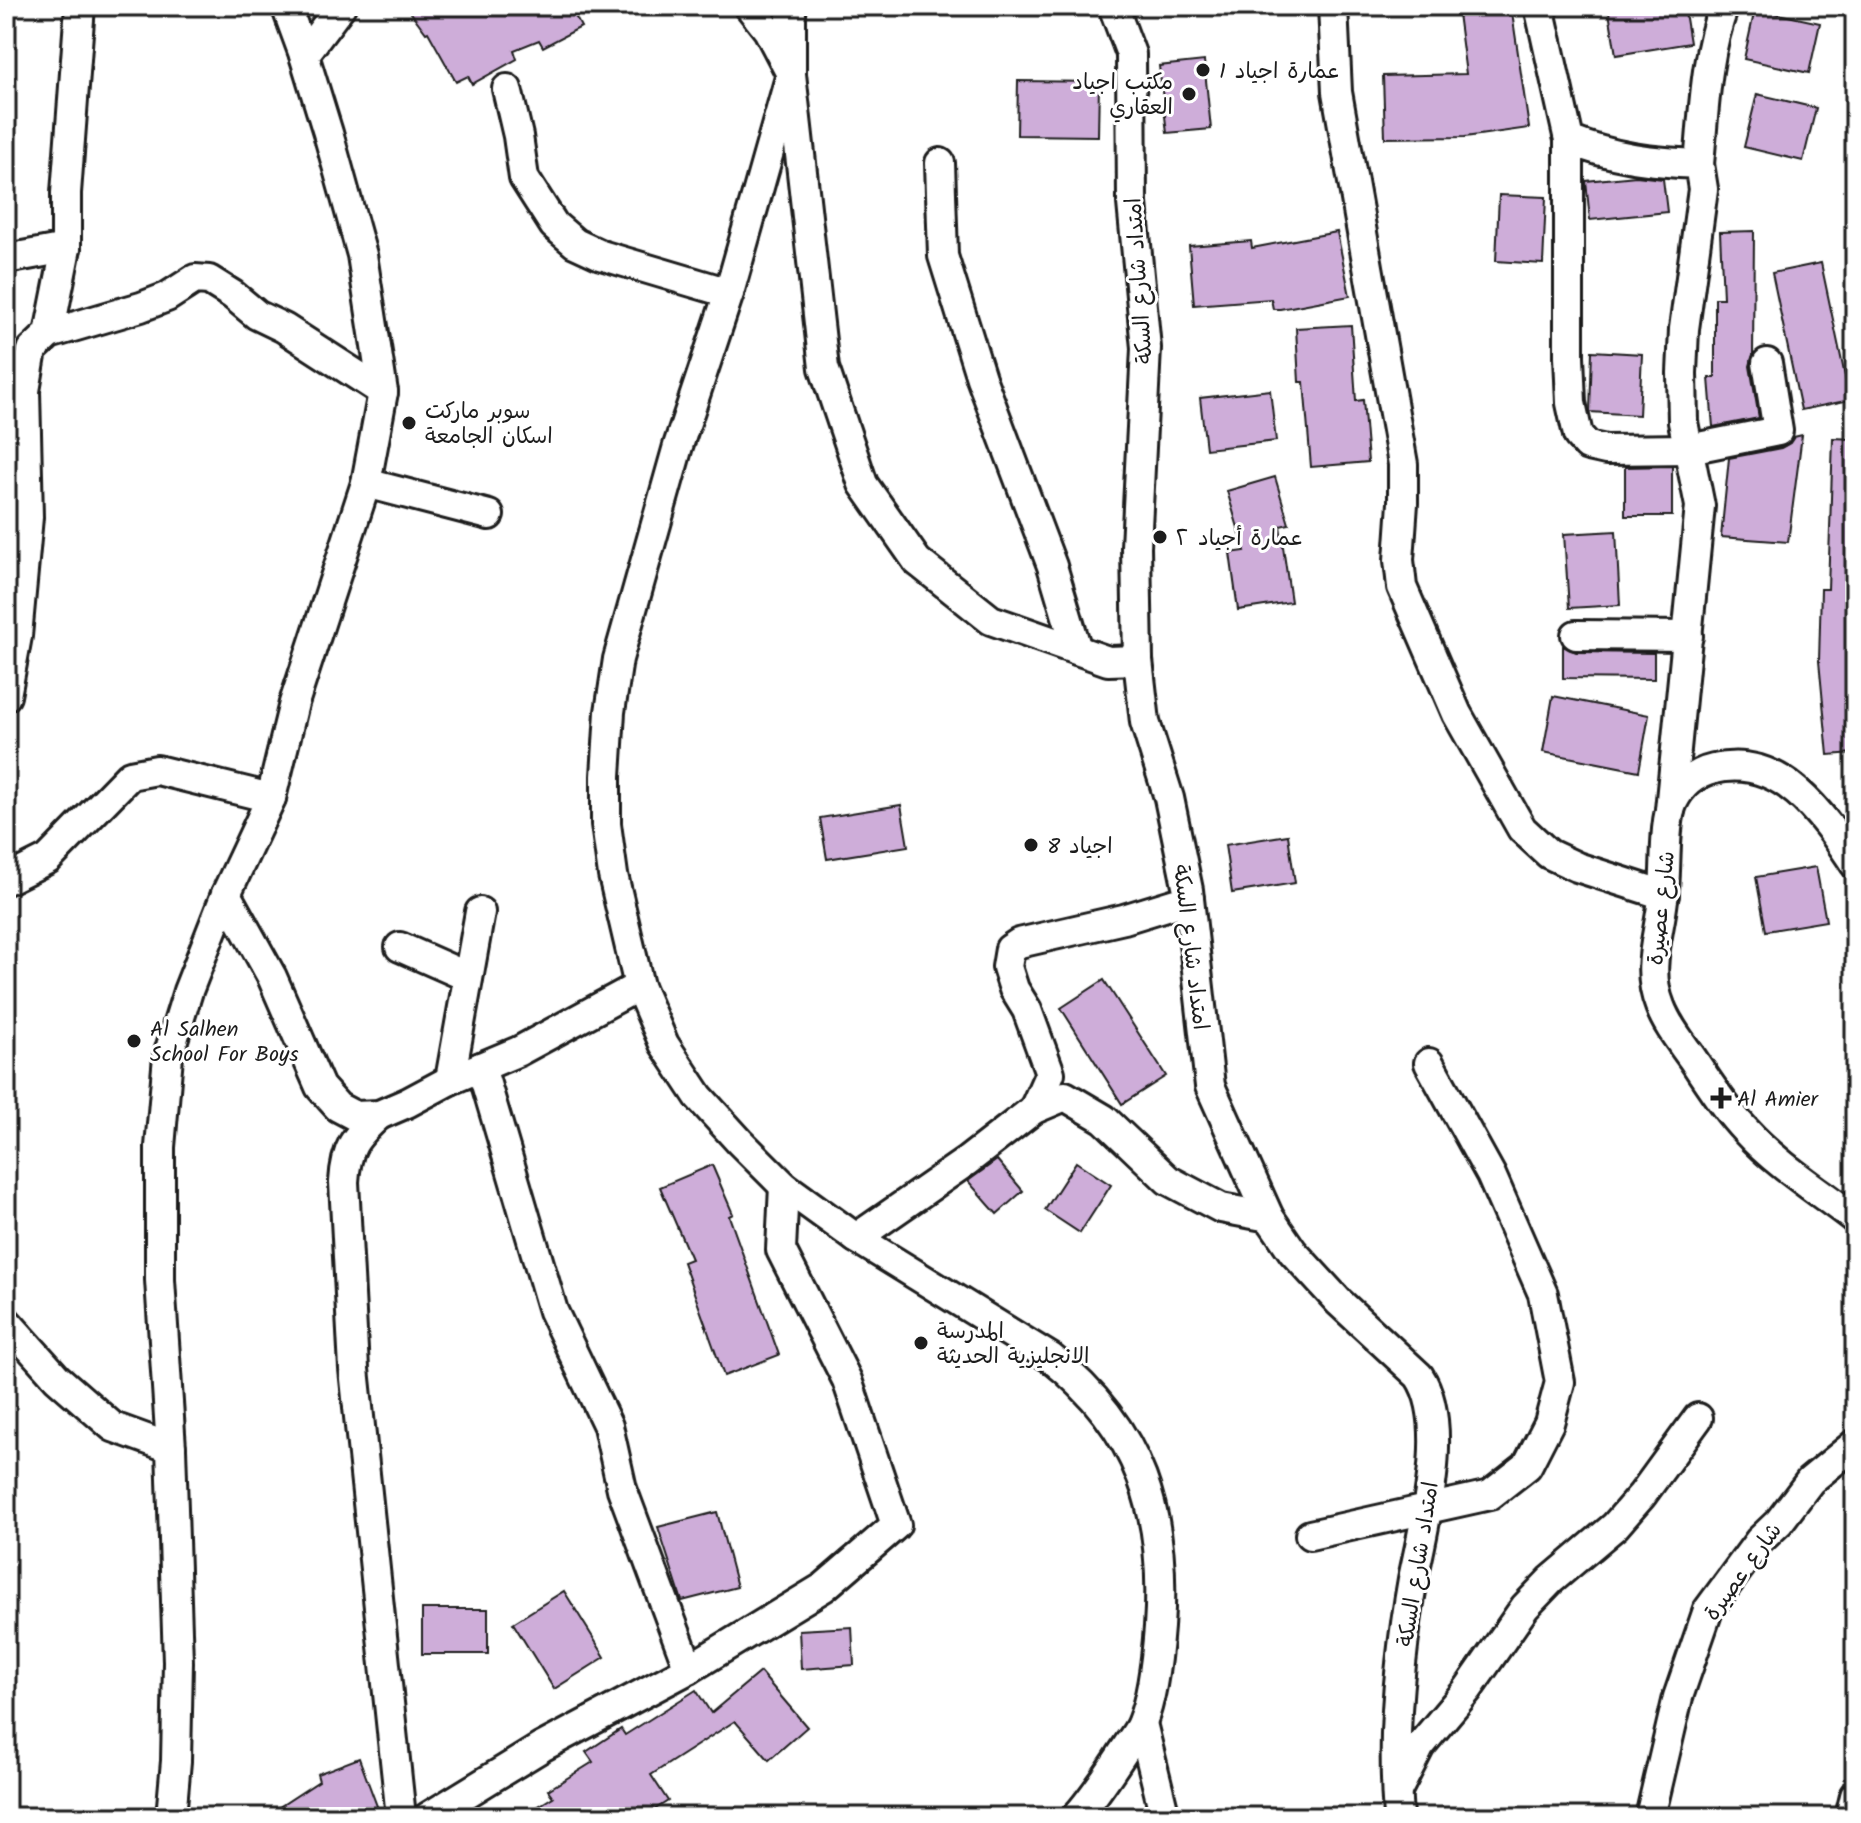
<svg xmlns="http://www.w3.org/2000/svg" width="1861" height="1823" viewBox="0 0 1861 1823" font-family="Kalam,'Playpen Sans Arabic',sans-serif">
	<rect width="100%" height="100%" fill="#fff"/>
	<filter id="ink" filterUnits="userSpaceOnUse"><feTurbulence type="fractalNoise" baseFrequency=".0125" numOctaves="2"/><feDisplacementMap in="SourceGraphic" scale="16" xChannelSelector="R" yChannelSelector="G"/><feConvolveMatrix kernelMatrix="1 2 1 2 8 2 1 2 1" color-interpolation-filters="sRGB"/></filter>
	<g filter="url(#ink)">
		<!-- building -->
		<g fill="#ceadd9" stroke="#1c1c1c" stroke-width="2">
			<polygon points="406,6 556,6 560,12 574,14 581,27 543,47 539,40 514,50 517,59 472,84 468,76 456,82 428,32 426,33"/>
			<polygon points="1457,6 1511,6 1529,128 1465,137 1385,138 1383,76 1466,74"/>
			<polygon points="1608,6 1684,6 1690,43 1616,55"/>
			<polygon points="1755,9 1820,23 1809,73 1744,59"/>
			<polygon points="1204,61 1211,129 1167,133 1159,66"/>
			<polygon points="1018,81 1099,82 1098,136 1017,135"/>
			<polygon points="1757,94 1816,108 1803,161 1744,147"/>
			<polygon points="1636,176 1663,179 1667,212 1590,220 1586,181"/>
			<polygon points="1499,195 1546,197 1543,264 1496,261"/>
			<polygon points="1754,231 1753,355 1750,366 1759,418 1713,427 1709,378 1715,378 1715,298 1723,298 1720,232"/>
			<polygon points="1337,232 1350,296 1280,309 1273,309 1271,299 1194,305 1189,246 1251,241 1252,248"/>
			<polygon points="1821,263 1850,400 1801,410 1772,273"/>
			<polygon points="1351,325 1356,401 1363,400 1368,462 1311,467 1304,382 1299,382 1296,328"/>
			<polygon points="1592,351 1642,354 1639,415 1590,412"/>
			<polygon points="1270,390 1276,441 1206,449 1200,398"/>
			<polygon points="1802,435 1788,542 1721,537 1729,458 1781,448 1790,443 1794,437"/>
			<polygon points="1833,438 1855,439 1855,753 1828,755 1819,661 1821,589 1828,589"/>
			<polygon points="1672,466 1672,516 1625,516 1625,467"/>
			<polygon points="1275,477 1289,524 1280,526 1291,602 1238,610 1230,553 1245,551 1227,491"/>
			<polygon points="1616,531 1620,605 1569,608 1564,534"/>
			<polygon points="1563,646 1576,652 1654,653 1654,679 1563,678"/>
			<polygon points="1553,696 1649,715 1639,771 1543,752"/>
			<polygon points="901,805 908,846 827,859 820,818"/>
			<polygon points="1288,835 1295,883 1232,893 1225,845"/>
			<polygon points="1816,867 1826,921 1766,931 1756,877"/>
			<polygon points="1104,980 1166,1076 1122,1104 1061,1008"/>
			<polygon points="997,1160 1023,1191 997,1214 968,1181"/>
			<polygon points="1076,1162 1111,1185 1080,1233 1045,1210"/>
			<polygon points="712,1165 733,1214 729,1216 779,1355 724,1376 683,1262 691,1259 660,1187"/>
			<polygon points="717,1512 737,1587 682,1601 658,1527"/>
			<polygon points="564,1591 605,1657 554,1689 513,1623"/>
			<rect x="422" y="1609" width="66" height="45"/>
			<polygon points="852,1627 854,1665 801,1669 799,1630"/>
			<polygon points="760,1672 807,1727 769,1760 735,1721 651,1775 668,1801 643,1817 521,1817 553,1797 548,1790 593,1762 586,1752 621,1729 625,1735 696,1690 711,1713"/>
			<polygon points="359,1758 381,1817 264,1817 319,1781 317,1774"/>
		</g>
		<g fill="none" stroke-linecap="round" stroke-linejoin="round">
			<defs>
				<g id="minor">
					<polyline points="286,6 304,55"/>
					<polyline points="749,6 768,30 791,74 824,368 863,484 917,561 991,620 1108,661 1138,660"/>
					<path d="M791,6V74L729,293L678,446L618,659L610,712L606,776V824L613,875L639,986L664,1044L699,1097L740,1142L784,1186L856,1238L1051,1358C1141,1429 1167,1515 1159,1627C1157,1653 1152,1698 1142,1722C1139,1731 1131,1740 1126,1748C1110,1772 1095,1796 1076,1817"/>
					<path d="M1113,6L1131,54L1132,203L1146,348L1136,547L1138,660L1145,722L1169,798L1188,890L1210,1086L1269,1217L1293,1252L1339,1302L1419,1376C1451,1424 1424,1525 1413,1579C1408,1607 1404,1636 1401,1664C1395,1716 1394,1765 1398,1817"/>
					<polyline points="1333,6 1337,92 1403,464 1403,503 1399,560 1402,587 1457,714 1522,829 1549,854 1577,867 1664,895"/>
					<path d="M1539,6L1569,140C1614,158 1651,162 1699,164L1703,189L1684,329L1682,373L1683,422L1700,506L1670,810"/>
					<polyline points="507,89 518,136 524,178 554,225 575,243 601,255 729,293"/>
					<polyline points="1569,140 1569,356 1571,403 1578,435 1588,446 1606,450 1689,449 1778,431 1767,363"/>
					<polyline points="940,163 943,256 981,378 1052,566 1077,650"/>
					<path d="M1699,164C1704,112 1705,56 1724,6"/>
					<polyline points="6,259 66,248"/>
					<polyline points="49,334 66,248 66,193 80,6"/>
					<polyline points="366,483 489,515"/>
					<polyline points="1576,635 1688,636"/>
					<polyline points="6,696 17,636 28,517 25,391 32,350 49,334 141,307 167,297 195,279 209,280 233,295 257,315 284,328 383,392"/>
					<path d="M1855,864C1823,816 1782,753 1714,769C1696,773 1681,785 1673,802C1663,823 1667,873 1663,899C1659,936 1645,969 1660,1006C1667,1025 1680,1041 1692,1058C1709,1083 1725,1109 1746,1131C1777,1165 1819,1191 1855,1219"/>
					<polyline points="6,880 48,859 130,775 157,770 271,798"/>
					<polyline points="226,894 272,977 320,1087 338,1107 355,1116 379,1115 407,1103 450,1080 519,1051 639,986"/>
					<polyline points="400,947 468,977"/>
					<polyline points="481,1067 553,1311 608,1426 622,1489 689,1669"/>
					<polyline points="450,1080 480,912"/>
					<polyline points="1034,1109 1050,1073 1027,1010 1014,989 1007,967 1010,949 1019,943 1124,919 1189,899"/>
					<path d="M379,1115C354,1138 346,1148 344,1182L354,1369L401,1817"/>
					<polyline points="856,1238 967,1161 1034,1109 1065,1096 1104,1119 1168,1180 1221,1208 1269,1217"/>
					<polyline points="6,1321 57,1378 113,1427 171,1448"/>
					<polyline points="1310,1535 1490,1495 1527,1466 1549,1423 1560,1382 1543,1294 1491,1175 1429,1063"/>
					<polyline points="1142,1723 1165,1817"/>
					<polyline points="1397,1791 1420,1746 1468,1689 1525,1607 1551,1580 1615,1526 1642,1495 1698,1418"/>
					<polyline points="171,1817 176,1761 178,1662 171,1448 160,1280 160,1147 168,1056 188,991 226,894 271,798 294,703 366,483 383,392 362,255 328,133 304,55 341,6"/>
					<polyline points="428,1817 542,1747 689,1669 824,1587 896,1525 847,1380 781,1250 784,1186"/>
					<polyline points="1650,1817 1678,1697 1708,1610 1759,1541 1779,1522 1810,1481 1855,1444"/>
					<polyline points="1850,1817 1855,1796"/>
				</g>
			</defs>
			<!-- minor casing -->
			<use href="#minor" stroke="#1c1c1c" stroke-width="34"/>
			<!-- minor -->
			<use href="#minor" stroke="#fff" stroke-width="28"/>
		</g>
	</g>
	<!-- markers -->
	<g fill="#1c1c1c" stroke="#fff" stroke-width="3">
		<circle cx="1203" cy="70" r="8"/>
		<circle cx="1189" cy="94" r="8"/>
		<circle cx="409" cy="423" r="8"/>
		<circle cx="1160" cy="537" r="8"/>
		<circle cx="1031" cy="845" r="8"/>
		<circle cx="134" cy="1041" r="8"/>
		<path d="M1717 1086h8v8h8v8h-8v8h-8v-8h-8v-8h8z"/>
		<circle cx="921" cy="1343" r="8"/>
	</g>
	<g text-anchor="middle" stroke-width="6" stroke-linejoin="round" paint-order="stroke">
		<!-- poi labels -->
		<g font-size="22" fill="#1c1c1c" stroke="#fff" text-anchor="start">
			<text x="1219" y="78">عمارة اجياد 1</text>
			<text x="1173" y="89" text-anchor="end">مكتب اجياد<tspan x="1173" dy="25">العقاري</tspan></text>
			<text x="425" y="418">سوبر ماركت<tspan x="425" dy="25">اسكان الجامعة</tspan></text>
			<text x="1176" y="545">عمارة أجياد ٢</text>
			<text x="1047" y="853">اجياد 8</text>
			<text x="150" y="1036">Al Salhen<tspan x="150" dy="25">School For Boys</tspan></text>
			<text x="1737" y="1106">Al Amier</text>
			<text x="937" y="1338">المدرسة<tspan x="937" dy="25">الانجليزية الحديثة</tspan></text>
		</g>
		<!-- street labels -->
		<g font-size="22" fill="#1c1c1c" stroke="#fff">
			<text transform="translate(1138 281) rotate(-94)" y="8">امتداد شارع السكة</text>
			<text transform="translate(1660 908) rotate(-84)" y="8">شارع عصيرة</text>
			<text transform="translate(1192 947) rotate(83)" y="8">امتداد شارع السكة</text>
			<text transform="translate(1417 1564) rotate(-81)" y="8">امتداد شارع السكة</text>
			<text transform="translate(1742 1571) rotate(-54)" y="8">شارع عصيرة</text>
		</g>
	</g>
	<!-- margin -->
	<rect width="1861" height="1823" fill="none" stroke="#fff" stroke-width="32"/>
	<rect x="16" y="16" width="1829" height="1791" fill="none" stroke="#1c1c1c" stroke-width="3" filter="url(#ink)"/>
</svg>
